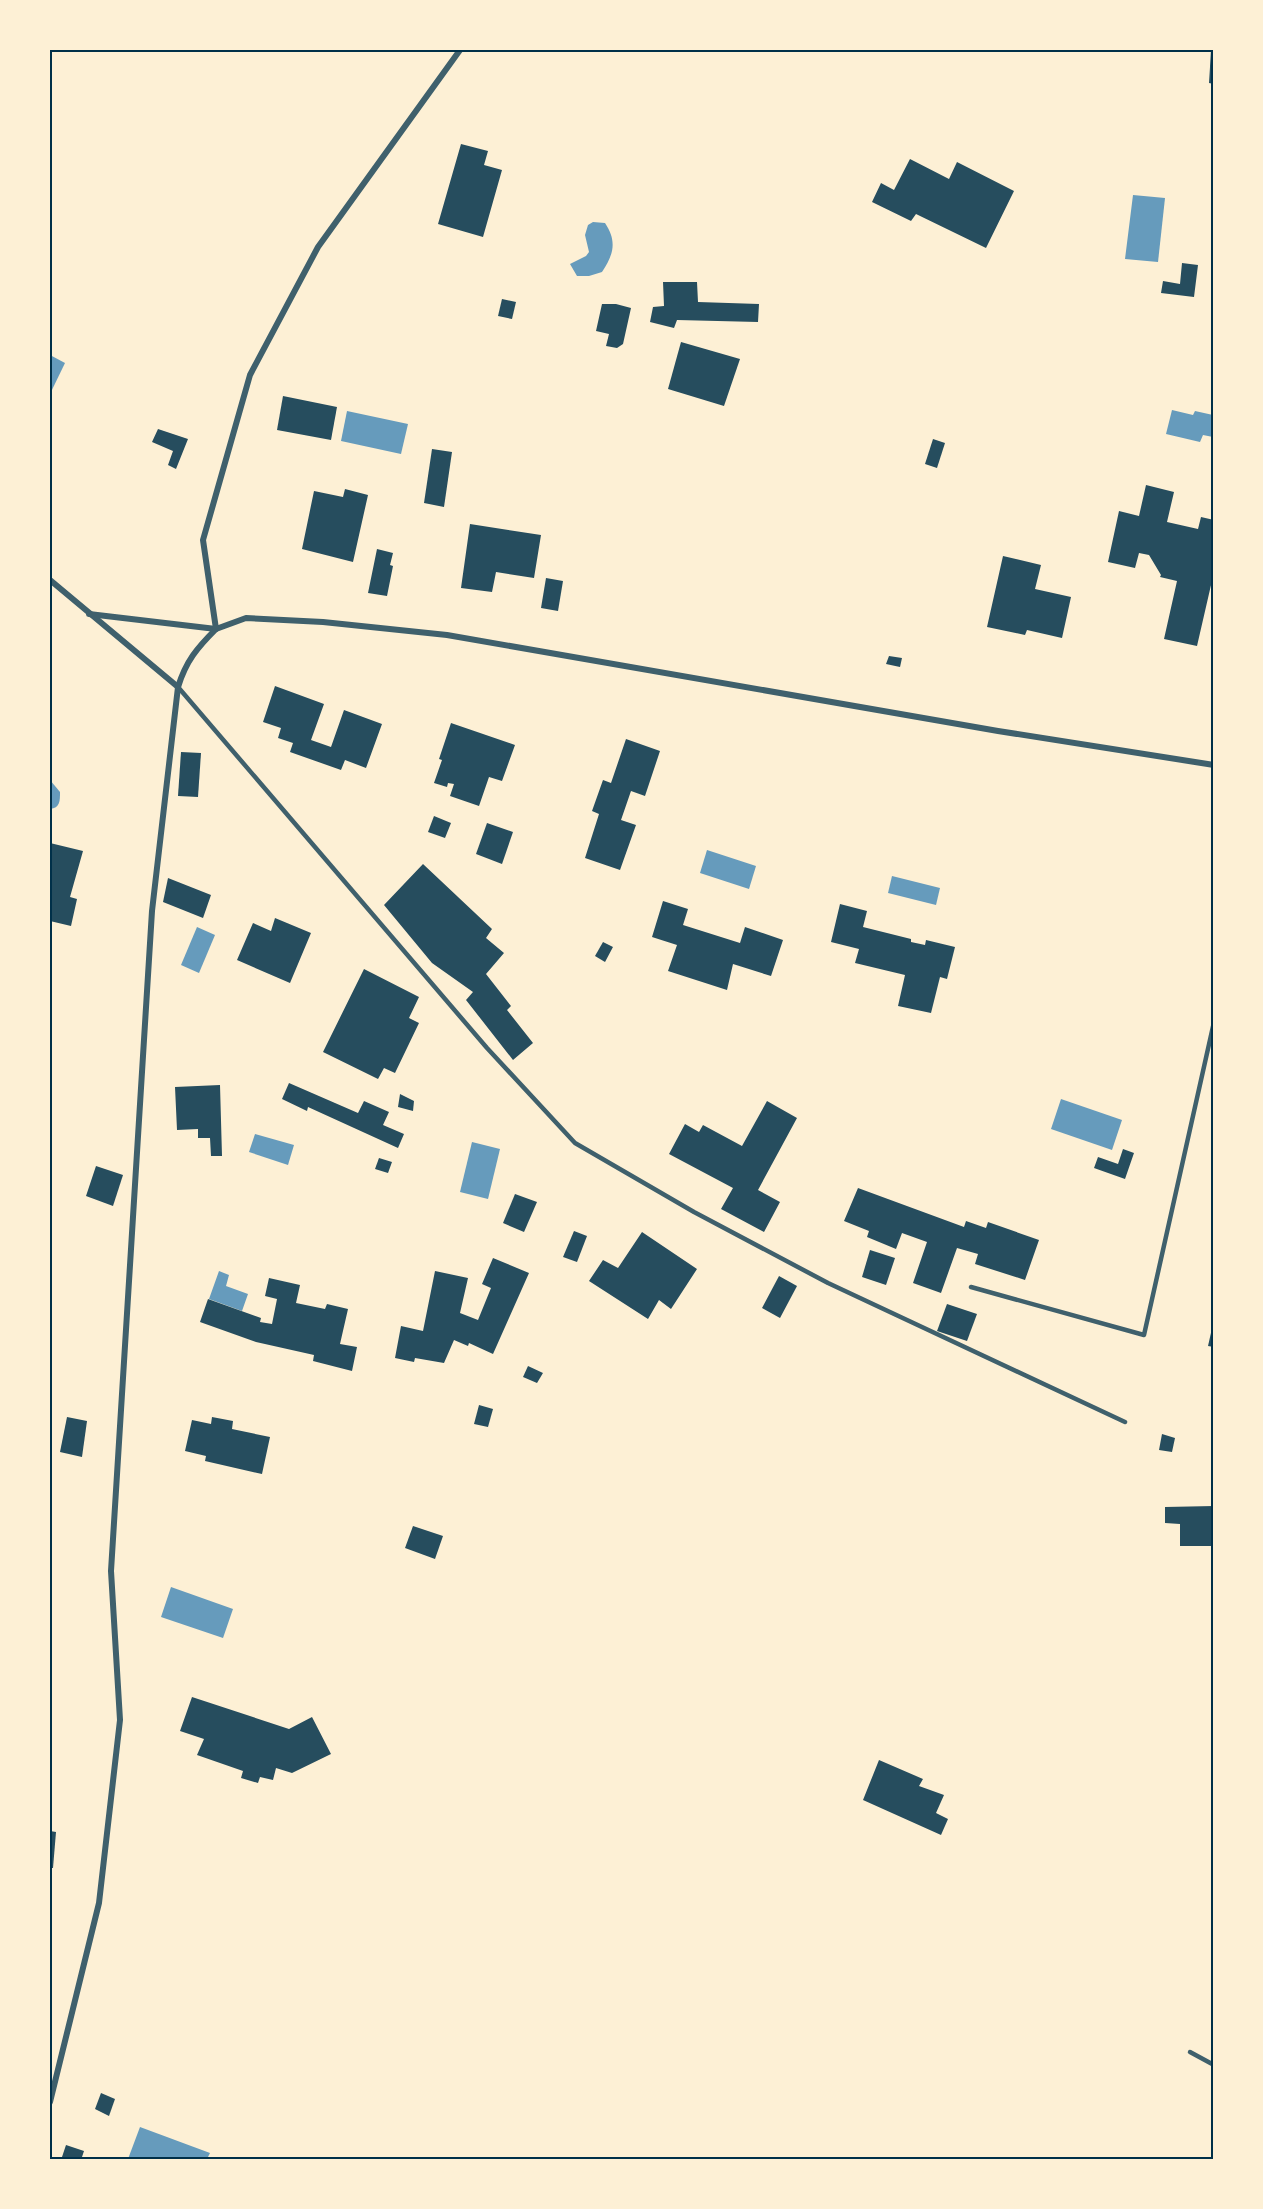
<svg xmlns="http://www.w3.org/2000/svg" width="1263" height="2209" viewBox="0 0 1263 2209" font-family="'Open Sans',sans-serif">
	<rect width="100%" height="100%" fill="#fdf0d5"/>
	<!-- water -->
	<g fill="#669bbc">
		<polygon points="1133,195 1165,198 1158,262 1125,259"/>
		<path d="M593,222L605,223C617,241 614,254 602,272L589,276H577L570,264L586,256L589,252L585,235L588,225Z"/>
		<polygon points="50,355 65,363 50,394"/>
		<polygon points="1172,410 1193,415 1195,411 1213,415 1213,437 1203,435 1200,442 1166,434"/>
		<polygon points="347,411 408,424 401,454 341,441"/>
		<path d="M50,780L60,792C60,801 60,808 50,809Z"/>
		<polygon points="707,850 756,866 749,889 700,873"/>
		<polygon points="892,876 940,888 936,905 888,893"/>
		<polygon points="197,927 215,935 199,973 181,965"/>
		<polygon points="1061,1099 1122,1120 1112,1150 1051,1129"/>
		<polygon points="255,1134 294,1145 288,1165 249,1152"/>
		<polygon points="472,1142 500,1149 488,1199 460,1192"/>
		<polygon points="219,1271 229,1275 226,1286 248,1294 242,1311 209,1299"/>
		<polygon points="171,1587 233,1609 223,1638 161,1617"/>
		<polygon points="140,2127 210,2153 207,2159 128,2159"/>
	</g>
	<!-- building -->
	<g fill="#264d5e">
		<polygon points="1211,50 1214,50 1214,84 1209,83"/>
		<polygon points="461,144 488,151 484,165 502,170 483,237 438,224"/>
		<polygon points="910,159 949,179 957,162 1014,191 986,248 916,214 911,221 872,202 881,183 894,190"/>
		<polygon points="1182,263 1198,265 1194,297 1161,293 1163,281 1180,284"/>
		<polygon points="663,282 697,282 698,302 759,304 758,322 677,320 674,328 650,322 653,307 664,306"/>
		<polygon points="502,299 516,302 512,319 498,316"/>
		<polygon points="602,304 616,304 631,308 623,344 617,348 606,346 609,334 596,331"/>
		<polygon points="681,342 740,359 724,406 668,389"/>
		<polygon points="283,396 337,407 331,440 277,430"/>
		<polygon points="158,429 188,439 176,469 168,465 173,451 152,442"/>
		<polygon points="933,439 945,443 937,468 925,464"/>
		<polygon points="432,449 452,452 444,507 424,503"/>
		<polygon points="1146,485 1174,492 1167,522 1198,529 1201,517 1214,520 1214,572 1197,646 1164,639 1177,581 1160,577 1161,575 1149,555 1139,553 1135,568 1108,562 1119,511 1139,516"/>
		<polygon points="345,489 368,495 353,562 302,549 314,491 343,497"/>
		<polygon points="470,524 541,535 534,578 496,572 492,592 461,588"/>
		<polygon points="377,549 393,553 390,565 393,566 387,596 368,593"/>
		<polygon points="1003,556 1041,565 1035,589 1071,597 1062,638 1027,630 1025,635 987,627"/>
		<polygon points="546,578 563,581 558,611 541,608"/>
		<polygon points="889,656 902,658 900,667 886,664"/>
		<polygon points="275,686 324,704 311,740 331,747 344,710 382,724 366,768 345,760 341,770 290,752 293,743 278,738 281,728 263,722"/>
		<polygon points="451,723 515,745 502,781 489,777 479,806 450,796 454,784 448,783 447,787 434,783 442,760 439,759"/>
		<polygon points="626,739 660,751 645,796 631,791 621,820 636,825 620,870 585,858 599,814 592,811 603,780 611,783"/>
		<polygon points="181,752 201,753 198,797 178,796"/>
		<polygon points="434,816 451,823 445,838 428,832"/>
		<polygon points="487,823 513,832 502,864 476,854"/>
		<polygon points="50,843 83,851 70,897 77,899 71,926 50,921"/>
		<polygon points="423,864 492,929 486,938 504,953 486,974 511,1006 507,1010 533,1043 513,1060 466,1000 473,992 432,963 384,905"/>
		<polygon points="168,878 211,895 203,918 163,902"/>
		<polygon points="663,901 688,909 683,925 740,943 745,927 783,940 771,976 733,964 727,990 668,971 677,945 652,937"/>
		<polygon points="840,904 867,911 863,927 911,939 911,942 925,945 926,940 955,947 947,979 940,977 931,1013 898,1006 905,975 855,963 859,949 831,942"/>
		<polygon points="275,918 311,933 290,983 237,960 253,923 271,931"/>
		<polygon points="603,942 613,947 605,962 595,956"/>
		<polygon points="364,969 419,997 409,1018 419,1023 395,1073 384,1068 378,1079 323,1052"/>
		<polygon points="289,1083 358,1113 364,1101 389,1112 383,1125 404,1134 398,1148 308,1107 307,1111 282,1099"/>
		<polygon points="220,1085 222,1156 211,1156 210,1138 198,1138 198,1129 177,1130 175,1087"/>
		<polygon points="400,1094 414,1101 413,1111 398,1107"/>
		<polygon points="767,1101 797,1118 758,1190 780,1202 764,1232 721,1209 733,1188 669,1154 685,1124 699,1132 703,1125 742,1146"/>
		<polygon points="1123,1149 1134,1153 1125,1179 1094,1168 1098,1157 1118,1164"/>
		<polygon points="379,1158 392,1162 388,1173 375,1169"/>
		<polygon points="96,1166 123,1175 113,1206 86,1196"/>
		<polygon points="858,1188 964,1227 966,1221 986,1228 988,1222 1039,1240 1025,1280 975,1264 978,1254 957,1248 941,1293 913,1283 927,1242 902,1233 896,1249 867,1237 869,1231 844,1221"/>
		<polygon points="515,1194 537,1202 524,1232 503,1223"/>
		<polygon points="574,1231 587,1236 577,1262 563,1257"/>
		<polygon points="642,1232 697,1269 671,1309 659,1300 648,1319 589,1281 603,1260 618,1268"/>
		<polygon points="870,1250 895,1258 886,1285 862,1277"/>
		<polygon points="493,1258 529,1273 493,1354 469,1343 468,1346 454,1340 444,1363 415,1358 414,1362 395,1358 401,1326 423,1331 435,1271 468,1278 460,1313 478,1320 491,1288 482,1284"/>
		<polygon points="779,1276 797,1286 780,1318 762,1308"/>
		<polygon points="269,1278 300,1285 296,1303 325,1309 327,1304 348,1309 340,1344 357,1347 352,1371 313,1361 314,1355 256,1342 200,1322 208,1299 261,1318 260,1322 272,1324 277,1299 265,1296"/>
		<polygon points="947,1304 977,1314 967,1341 937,1331"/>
		<polygon points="1213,1324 1214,1324 1214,1347 1208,1346"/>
		<polygon points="528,1366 543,1373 537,1383 523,1377"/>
		<polygon points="479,1405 493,1409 488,1427 474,1424"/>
		<polygon points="67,1417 87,1421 82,1457 60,1452"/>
		<polygon points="212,1417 233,1421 232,1429 270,1437 262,1474 205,1461 206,1456 185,1451 192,1420 211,1424"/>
		<polygon points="1162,1434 1175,1438 1172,1452 1159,1450"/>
		<polygon points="1214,1506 1214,1546 1180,1546 1180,1524 1165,1523 1165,1507"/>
		<polygon points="413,1526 443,1536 435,1559 405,1548"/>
		<polygon points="192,1697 289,1729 312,1717 331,1754 292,1773 276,1768 273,1780 260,1777 258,1783 241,1778 243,1771 197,1755 204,1739 180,1731"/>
		<polygon points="879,1760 923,1779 919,1786 944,1795 936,1813 948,1819 941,1835 863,1800"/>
		<polygon points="50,1831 56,1832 53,1868 50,1868"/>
		<polygon points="101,2093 115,2099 109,2116 95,2109"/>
		<polygon points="66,2145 84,2151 81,2160 61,2160"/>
	</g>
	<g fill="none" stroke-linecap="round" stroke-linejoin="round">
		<!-- service -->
		<g stroke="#3f606c" stroke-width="4.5">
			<polyline points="178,687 487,1048 575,1143 694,1212 828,1283 1125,1422"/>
			<polyline points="971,1287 1144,1335 1214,1022"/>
			<polyline points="1190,2052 1214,2065"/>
		</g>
		<!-- minor -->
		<g stroke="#3f606c" stroke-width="6">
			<polyline points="50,580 178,687"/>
			<polyline points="89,614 216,629 246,618 323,622 447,635 998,731 1214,765"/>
			<polyline points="216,629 203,540 250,375 318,247 460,50"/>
			<path d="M50,2102L99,1903L120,1720L111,1571L152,911L178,687C186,661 197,648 216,629"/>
		</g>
	</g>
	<!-- border -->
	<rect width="1263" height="2209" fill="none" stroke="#fdf0d5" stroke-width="102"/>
	<rect x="51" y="51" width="1161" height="2107" fill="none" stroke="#003049" stroke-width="2"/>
</svg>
